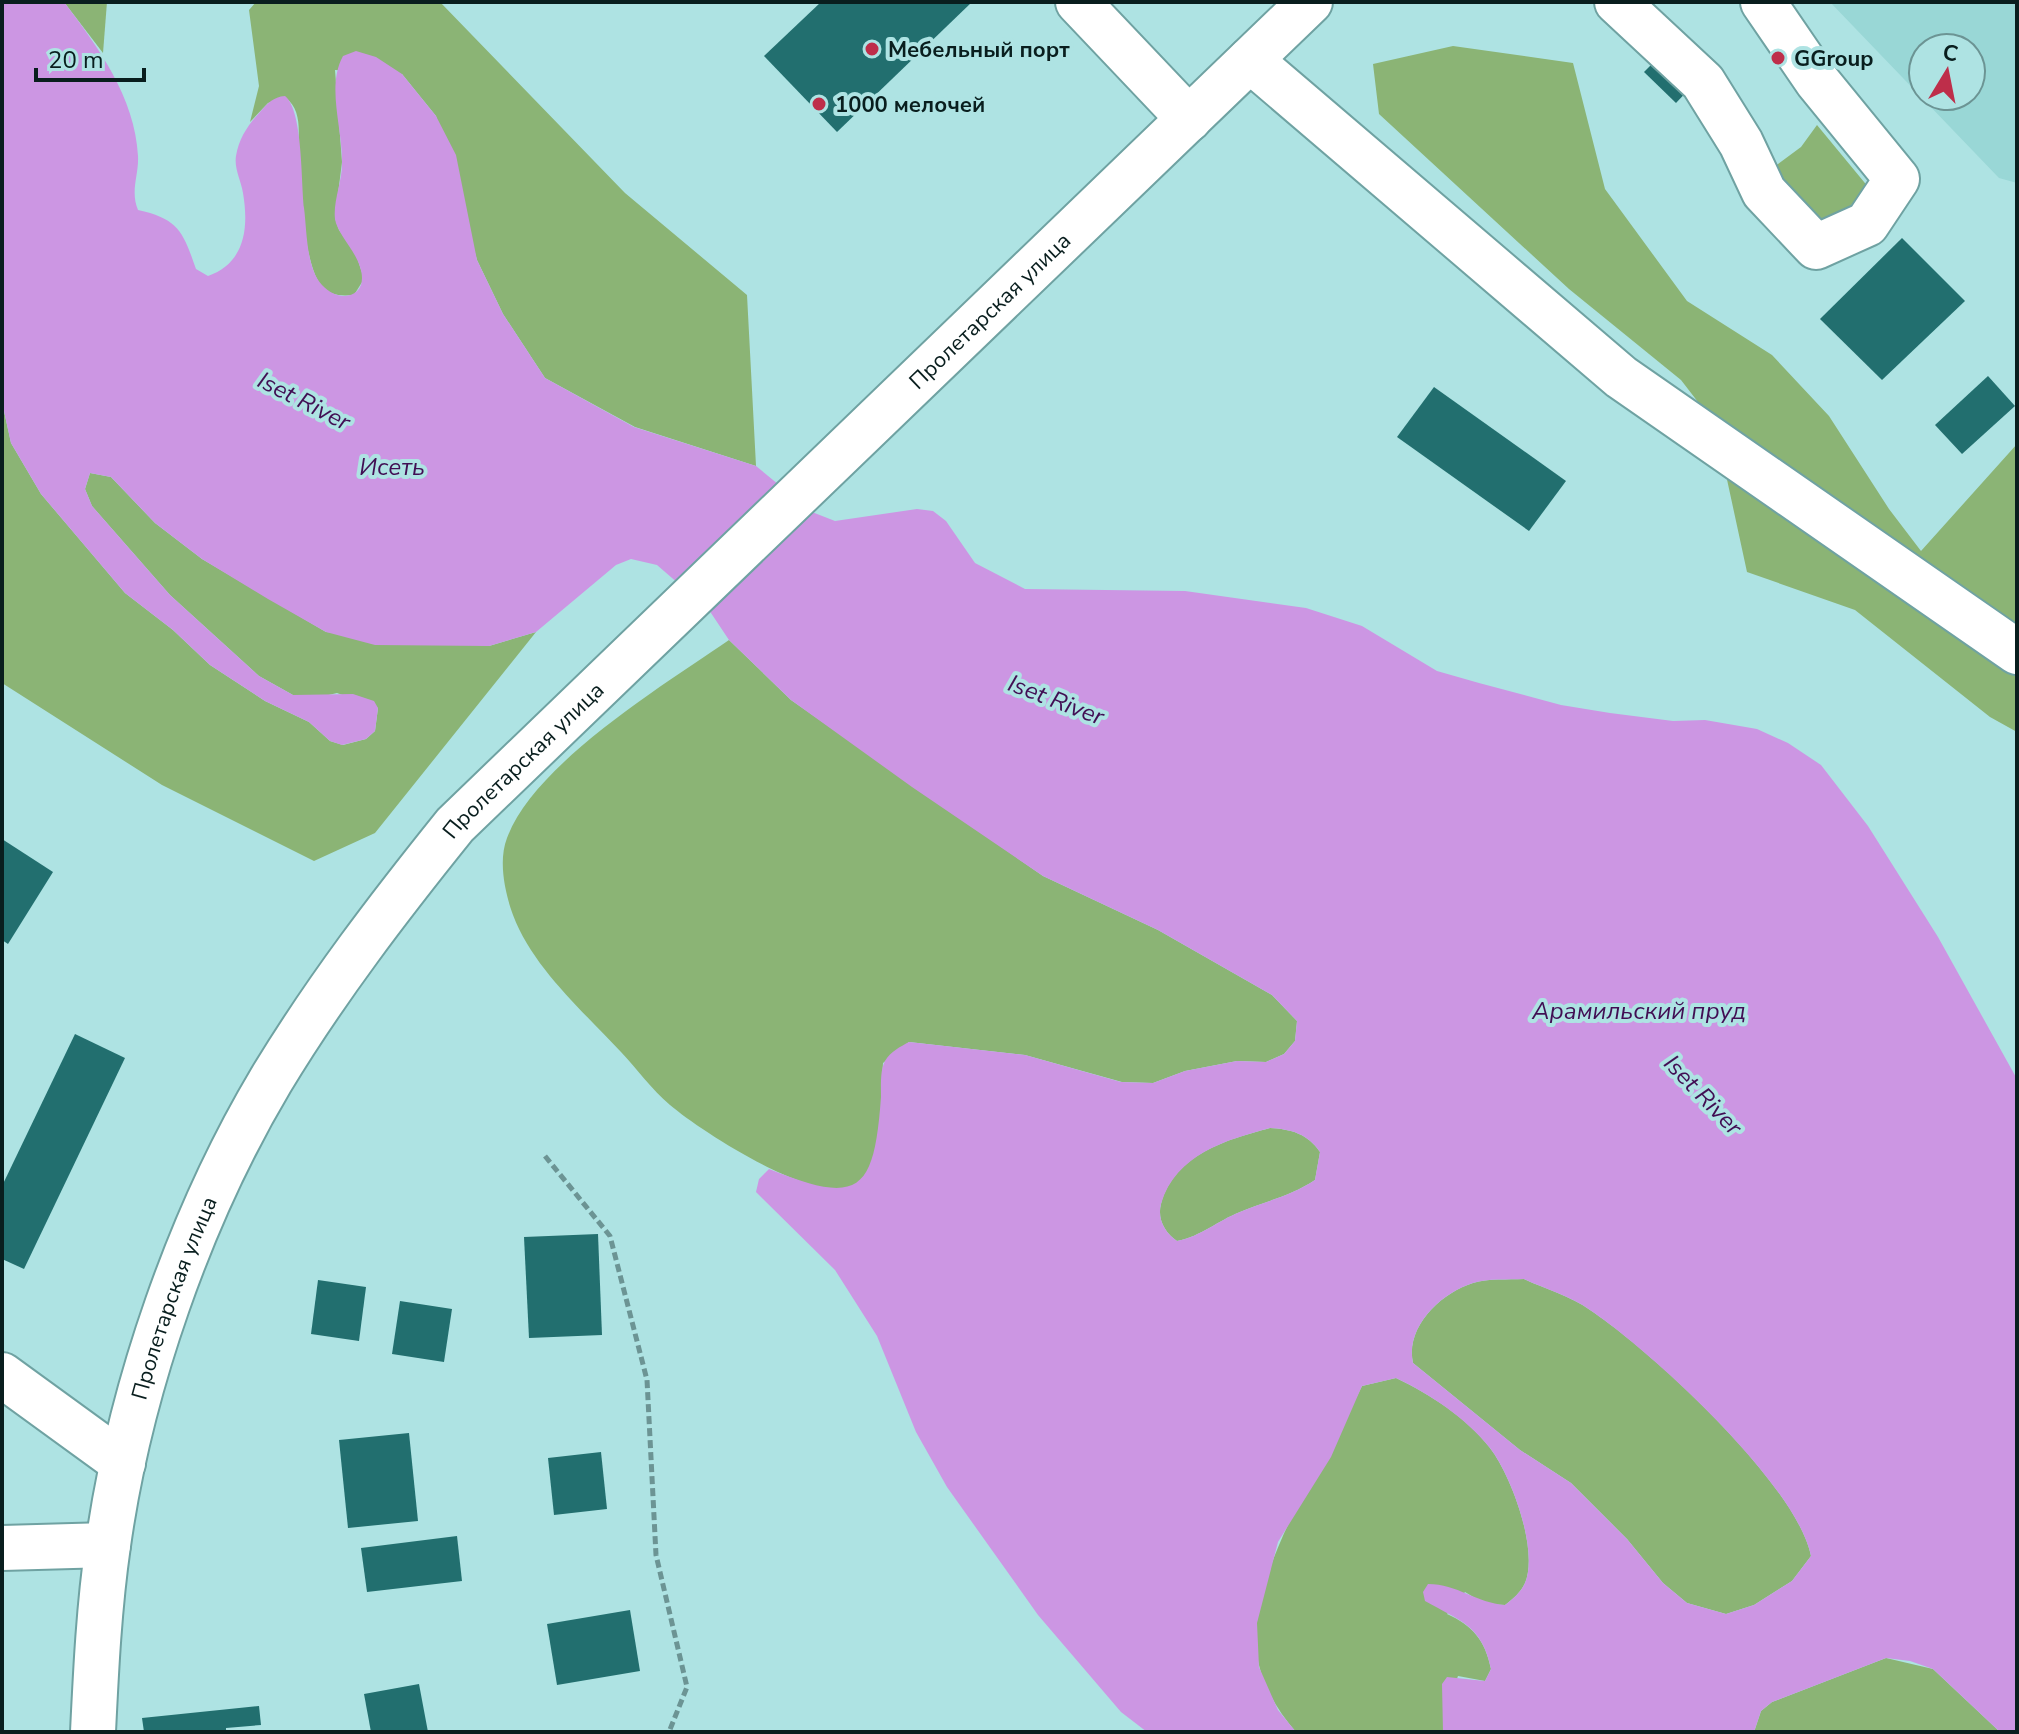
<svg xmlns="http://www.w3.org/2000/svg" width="2019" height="1734" viewBox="0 0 2019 1734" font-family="'Nunito Sans',sans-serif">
	<rect width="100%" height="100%" fill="#aee3e3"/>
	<!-- built -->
	<path fill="#99d7d6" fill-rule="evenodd" d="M1830,2H2017V183L1999,178ZM1923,48H1971V96H1923Z"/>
	<!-- green -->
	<g fill="#8bb475">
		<polygon points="64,2 107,2 103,53"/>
		<path d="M256,2H440L625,193L747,295L756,466L635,427L545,378L503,314L477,260L436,116L402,74L335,70L342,162L335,218L339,230L356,254L364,279L354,295C341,296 329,296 320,284C304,261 300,190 298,161C297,139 305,112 285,97L268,103L250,122L259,86L249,10Z"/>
		<polygon points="1453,46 1573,63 1605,189 1687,301 1772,355 1829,416 1889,509 1921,551 2017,444 2017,732 1990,717 1855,610 1747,572 1715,424 1681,380 1569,289 1379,114 1373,64"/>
		<polygon points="1817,125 1869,188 1824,231 1774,167 1801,147"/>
		<polygon points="2,402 11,443 41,494 125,593 173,630 210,665 265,701 309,722 330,741 343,745 366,739 375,731 378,708 337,693 316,698 293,695 259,676 170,595 92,506 85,489 90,473 111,477 155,523 202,559 326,632 489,646 536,632 375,833 314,861 162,785 2,683"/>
		<path d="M729,640L791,700L1043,876L1158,930L1272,995L1297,1021L1295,1041L1284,1054L1266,1062L1237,1061L1185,1071L1153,1083L1122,1082L1025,1055L909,1042L883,1063C881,1092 884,1175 853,1187C812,1203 702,1132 670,1105C652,1090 637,1069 621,1052C583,1011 533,968 513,915C505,893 498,861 507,838C534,764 665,684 729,640Z"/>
		<path d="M1270,1128C1291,1129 1308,1134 1320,1152L1315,1180C1291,1196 1266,1201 1240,1212C1217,1221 1202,1236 1177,1241C1165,1233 1157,1219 1161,1204C1175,1154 1226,1140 1270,1128Z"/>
		<path d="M1524,1279C1545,1289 1571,1296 1590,1310C1652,1351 1797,1485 1811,1556L1792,1581L1754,1605L1726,1614L1687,1603L1663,1583L1627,1539L1571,1483L1520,1450L1413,1363C1405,1327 1441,1293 1473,1283C1488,1278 1508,1280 1524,1279Z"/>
		<path d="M1396,1378C1431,1395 1466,1417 1490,1448C1511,1475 1539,1550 1525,1583C1521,1592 1513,1599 1505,1605L1485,1604L1465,1592L1447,1614C1473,1626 1485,1640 1491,1669L1485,1681L1458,1676L1444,1714L1443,1732H1296C1280,1713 1266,1692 1260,1669C1236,1585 1326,1460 1362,1386Z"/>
		<polygon points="1886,1658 1933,1669 2000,1732 1754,1732 1761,1711 1772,1702"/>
	</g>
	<!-- water -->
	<path fill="#cc96e3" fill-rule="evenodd" d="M2,2H64C98,47 135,97 138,156C139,175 130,191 138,210C179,219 183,232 196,269L208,276C245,263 249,228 243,193C241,180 234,169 236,156C239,138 248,125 260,112C268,103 273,97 285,96C303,110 301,182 304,208C307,230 306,268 322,285C340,305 370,297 360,267C355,250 337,233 335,219C333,201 342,182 342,164C343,129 326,87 343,56L356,51L376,57L402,74L436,116L456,155L477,260L503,314L545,378L634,427L756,466L812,512L835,521L917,509L933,511L946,521L975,563L1025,589L1185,591L1306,608L1362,626L1437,671L1479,683L1561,705L1610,713L1673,721L1705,720L1757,729L1788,743L1821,765L1868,826L1938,937L2017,1079V1732H2000L1933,1669L1910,1661L1886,1658L1772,1702L1761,1711L1754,1732H1443L1442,1684L1447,1677L1485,1681L1491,1669C1482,1625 1460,1621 1425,1601L1423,1592L1428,1584C1457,1584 1477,1603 1505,1605C1513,1599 1521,1592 1525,1583C1539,1550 1511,1475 1490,1448C1465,1417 1431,1395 1396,1378L1362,1386L1331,1457L1278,1542L1257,1623L1259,1667L1278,1710L1296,1732H1147L1121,1712L1038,1615L947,1487L916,1432L877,1336L835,1270L756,1192L759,1179L769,1169C860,1206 874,1192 881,1097C881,1086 880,1070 885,1061C891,1051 900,1047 909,1042L1025,1055L1121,1082L1153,1083L1185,1071L1237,1061L1266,1062L1284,1054L1295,1041L1297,1021L1272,995L1158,930L1043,876L912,787L791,700L729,640L709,610L657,565L631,559L616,565L536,632L489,646L375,645L326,632L268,599L202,559L155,523L111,477L90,473L85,489L92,506L170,595L259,676L293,695L353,694L374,701L378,708L375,731L366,739L342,745L330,741L309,722L265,701L210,665L173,630L125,593L41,494L11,443L2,402ZM1270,1128C1291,1129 1308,1134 1320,1152L1315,1180C1291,1196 1266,1201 1240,1212C1217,1221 1202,1236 1177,1241C1165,1233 1157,1219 1161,1204C1176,1154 1226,1140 1270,1128ZM1524,1279C1545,1289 1571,1296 1590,1310C1651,1351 1797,1485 1811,1556L1792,1581L1754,1605L1726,1614L1687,1603L1663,1583L1627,1539L1571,1483L1520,1450L1413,1363C1405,1327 1441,1293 1473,1283C1488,1278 1508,1280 1524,1279Z"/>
	<!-- building -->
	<g fill="#226f6f">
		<polygon points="821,2 972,2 837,132 764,56"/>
		<polygon points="1661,55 1693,85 1676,103 1644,72"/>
		<polygon points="1902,238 1965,301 1882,380 1820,319"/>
		<polygon points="1988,376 2015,406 1962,454 1935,425"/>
		<polygon points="1434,387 1566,481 1529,531 1397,437"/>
		<polygon points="2,839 53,872 8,944 2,940"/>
		<polygon points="75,1034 125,1058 24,1269 2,1259 2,1186"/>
		<polygon points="598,1234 602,1335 529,1338 524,1237"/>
		<polygon points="318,1280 366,1287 359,1341 311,1334"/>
		<polygon points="400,1301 452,1309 444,1362 392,1354"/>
		<polygon points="409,1433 418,1521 348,1528 339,1440"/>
		<polygon points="601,1452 607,1509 554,1515 548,1458"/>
		<polygon points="457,1536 462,1581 367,1592 361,1548"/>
		<polygon points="630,1610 640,1671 557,1685 547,1624"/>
		<polygon points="419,1684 428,1732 371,1732 364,1694"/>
		<polygon points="259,1706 261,1725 226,1728 226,1732 144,1732 142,1718"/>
	</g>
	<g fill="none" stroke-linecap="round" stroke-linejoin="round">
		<defs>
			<g id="minor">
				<polyline points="1078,2 1189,119"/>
				<polyline points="1617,2 1703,82 1741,143 1764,192 1816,247 1867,224 1897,179 1817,81 1763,2"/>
				<polyline points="1250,60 1621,377 2017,652"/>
				<polyline points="2,1375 123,1463"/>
				<polyline points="2,1548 108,1545"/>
			</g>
			<g id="major">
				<path id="s1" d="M93,1732C96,1670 99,1607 108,1545C130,1388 190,1216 271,1080C326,989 389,907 455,825L1310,2"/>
			</g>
		</defs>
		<!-- minor casing -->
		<use href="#minor" stroke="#6fa2a2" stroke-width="48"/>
		<!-- major casing -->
		<use href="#major" stroke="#6fa2a2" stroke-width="48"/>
		<!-- path -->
		<polyline stroke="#6c9494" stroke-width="5" stroke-dasharray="8 4" stroke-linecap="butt" points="545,1156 610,1236 647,1380 656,1555 687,1687 669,1732"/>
		<!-- minor -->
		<use href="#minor" stroke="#fff" stroke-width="44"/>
		<!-- major -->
		<use href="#major" stroke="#fff" stroke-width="44"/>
	</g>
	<!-- markers -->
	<g fill="#be2e4a" stroke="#aee3e3" stroke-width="3">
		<circle cx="872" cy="49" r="8"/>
		<circle cx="1778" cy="58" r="8"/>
		<circle cx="819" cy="104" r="8"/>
	</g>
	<g text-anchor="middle" stroke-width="8" stroke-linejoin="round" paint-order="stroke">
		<!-- poi labels -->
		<g font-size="22" font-weight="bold" fill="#091e1e" stroke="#aee3e3" text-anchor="start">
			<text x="888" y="57">Мебельный порт</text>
			<text x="1794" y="66">GGroup</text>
			<text x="835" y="112">1000 мелочей</text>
		</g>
		<!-- street labels -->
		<g font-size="22" fill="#091e1e" stroke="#aee3e3">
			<text dy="8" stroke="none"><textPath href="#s1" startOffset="1740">Пролетарская улица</textPath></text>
			<text dy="8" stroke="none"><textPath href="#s1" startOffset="1092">Пролетарская улица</textPath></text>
			<text dy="8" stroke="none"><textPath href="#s1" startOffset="444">Пролетарская улица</textPath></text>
		</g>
		<!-- water labels -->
		<g font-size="24" font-style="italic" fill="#410e53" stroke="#aee3e3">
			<text transform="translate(304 401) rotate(27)" y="8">Iset River</text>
			<text x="392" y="475">Исеть</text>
			<text transform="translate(1056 700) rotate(21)" y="8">Iset River</text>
			<text x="1639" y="1019">Арамильский пруд</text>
			<text transform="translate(1703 1095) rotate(46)" y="8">Iset River</text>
		</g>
	</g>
	<!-- border -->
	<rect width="2019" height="1734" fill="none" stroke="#091e1e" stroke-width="8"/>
	<!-- north arrow -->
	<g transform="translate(1947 72) rotate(10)"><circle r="38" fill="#aee3e3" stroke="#6c9494" stroke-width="2"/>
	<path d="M0-6L14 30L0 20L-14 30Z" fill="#be2e4a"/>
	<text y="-12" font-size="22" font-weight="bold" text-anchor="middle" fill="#091e1e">С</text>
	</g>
	<!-- scale -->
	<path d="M36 68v12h108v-12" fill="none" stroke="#091e1e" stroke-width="4"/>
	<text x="48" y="68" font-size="24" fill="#091e1e" stroke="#aee3e3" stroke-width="6" paint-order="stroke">20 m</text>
</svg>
